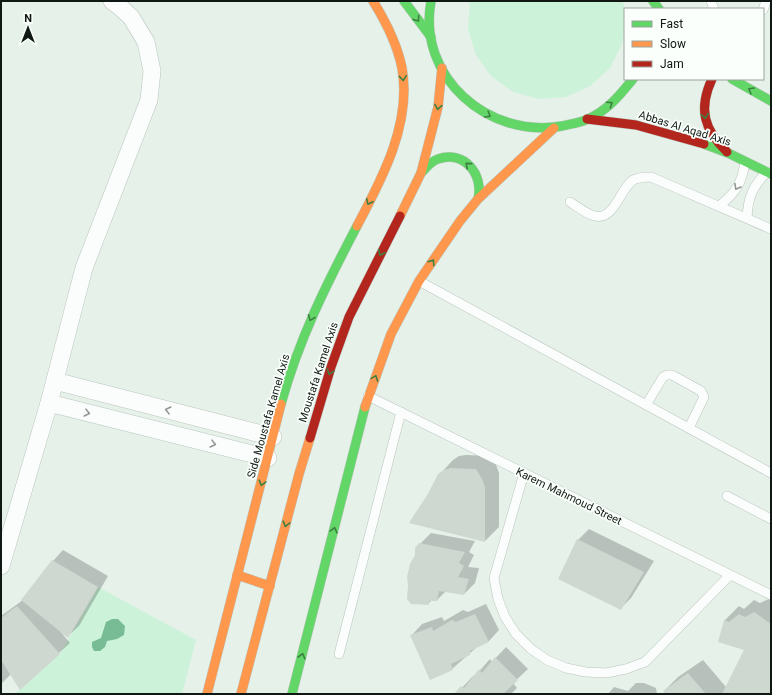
<svg xmlns="http://www.w3.org/2000/svg" width="772" height="695" viewBox="0 0 772 695" font-family="Roboto,sans-serif">
	<rect width="100%" height="100%" fill="#e5f1e9"/>
	<!-- green -->
	<g fill="#cdf2da">
		<polygon points="470,1 623,1 625,11 625,27 622,44 610,68 590,86 566,97 539,99 513,92 491,76 476,55 468,29"/>
		<polygon points="98,587 196,640 182,694 13,694 17,692 60,654"/>
	</g>
	<!-- water -->
	<polygon fill="#77bc95" points="112,619 118,619 125,626 124,635 117,639 107,641 105,647 100,651 94,651 92,647 92,642 101,638 106,622"/>
	<!-- shadow -->
	<g fill="#0003">
		<polygon points="466,455 490,456 496,465 499,473 499,527 485,541 429,492 439,475 453,460 459,456"/>
		<polygon points="589,529 654,561 631,598 620,609 578,540"/>
		<polygon points="431,533 475,541 469,552 474,555 468,567 479,568 475,583 464,594 446,591 437,600 432,600 428,604 416,556 420,544"/>
		<polygon points="63,550 108,576 79,626 68,636 60,631 70,643 20,688 11,674 1,684 1,616 23,600 53,561"/>
		<polygon points="769,599 771,600 771,694 667,694 664,691 678,677 703,660 726,687 745,649 719,641 725,620 739,606 744,609 754,600 760,603"/>
		<polygon points="486,604 499,630 489,641 477,647 452,669 412,635 422,624 442,617 444,621 463,610 468,612"/>
		<polygon points="506,647 528,669 513,683 517,688 511,694 456,694 473,676 474,677 490,659 492,662"/>
		<polygon points="636,683 644,683 656,688 657,694 608,694 614,687 628,691"/>
	</g>
	<!-- building -->
	<g fill="#ced8d1">
		<polygon points="451,468 476,469 482,479 485,487 485,542 409,523 429,492 438,474 444,470"/>
		<polygon points="577,539 644,572 621,610 558,579"/>
		<polygon points="419,543 465,552 459,563 464,566 458,577 469,579 464,595 439,591 437,601 429,601 429,605 411,604 407,599 408,586 407,577 410,564 415,555 415,548"/>
		<polygon points="52,560 98,587 68,638 21,600"/>
		<polygon points="17,606 60,654 20,690 1,660 1,618"/>
		<polygon points="754,612 771,624 771,689 769,694 722,694 744,650 718,642 724,620 729,622 739,614 745,617"/>
		<polygon points="475,614 489,642 470,651 470,655 451,664 453,670 430,680 410,635 432,627 433,631 452,620 456,622"/>
		<polygon points="495,657 518,680 503,694 454,694 461,686 464,688 479,669 482,673"/>
		<polygon points="688,673 706,694 665,694 663,691"/>
	</g>
	<g fill="none" stroke-linecap="round" stroke-linejoin="round">
		<defs>
			<g id="lane">
				<polyline points="711,1 714,9"/>
				<polyline points="763,10 766,1"/>
				<path d="M570,202C578,207 586,214 595,216C614,221 620,189 633,180C639,177 645,177 651,177L771,229"/>
				<path d="M719,206C736,193 742,183 745,162"/>
				<path d="M747,218C748,198 752,187 767,172"/>
				<polyline points="419,281 771,473"/>
				<polyline points="368,396 771,595"/>
				<polyline points="646,405 663,377 667,375 672,375 701,391 704,397 689,428"/>
				<polyline points="524,473 494,578 498,599 505,617 516,634 531,649 547,660 566,668 586,672 606,673 626,669 645,662 730,575"/>
				<polyline points="727,496 771,519"/>
				<polyline points="339,654 401,412"/>
			</g>
			<g id="street">
				<polyline points="55,381 273,437"/>
				<polyline points="49,403 268,458"/>
				<polyline points="1,566 49,403 84,268 149,100 152,71 146,42 131,17 120,7 112,1"/>
			</g>
			<g id="fast">
				<polyline points="404,1 431,37"/>
				<path d="M431,1C417,77 488,139 562,126C570,124 580,123 588,119C608,110 620,95 633,79"/>
				<polyline points="653,1 659,9"/>
				<polyline points="732,79 771,101"/>
				<polyline points="704,144 728,153 771,174"/>
				<path d="M421,173C426,168 431,161 438,159C464,150 484,174 478,199"/>
				<path d="M281,404C299,339 326,285 357,226"/>
				<polyline points="292,694 365,407"/>
			</g>
			<g id="slow">
				<polyline points="400,216 421,173 438,107 442,68"/>
				<path d="M357,226C382,179 412,123 402,68C397,43 386,22 373,1"/>
				<polyline points="365,407 391,334 419,281 460,221 478,199 554,128"/>
				<polyline points="237,575 270,586"/>
				<polyline points="207,694 281,404"/>
				<polyline points="241,694 299,474 310,438"/>
			</g>
			<g id="jam">
				<path d="M712,79C698,109 704,130 727,152"/>
				<polyline points="587,119 636,125 704,144"/>
				<polyline points="310,438 331,367 349,317 400,216"/>
			</g>
		</defs>
		<!-- lane casing -->
		<use href="#lane" stroke="#bbc5be" stroke-width="10"/>
		<!-- street casing -->
		<use href="#street" stroke="#bbc5be" stroke-width="18"/>
		<!-- fast casing -->
		<use href="#fast" stroke="#bbc5be" stroke-width="10"/>
		<!-- slow casing -->
		<use href="#slow" stroke="#bbc5be" stroke-width="10"/>
		<!-- jam casing -->
		<use href="#jam" stroke="#bbc5be" stroke-width="10"/>
		<!-- lane -->
		<use href="#lane" stroke="#fbfdfc" stroke-width="9"/>
		<!-- street -->
		<use href="#street" stroke="#fbfdfc" stroke-width="17"/>
		<!-- fast -->
		<use href="#fast" stroke="#63d668" stroke-width="9"/>
		<!-- slow -->
		<use href="#slow" stroke="#ff974d" stroke-width="9"/>
		<!-- jam -->
		<use href="#jam" stroke="#b3261e" stroke-width="9"/>
	</g>
	<!-- one-way arrows -->
	<defs><path id="oneway-chevron" d="M-2-3.5L2.5 0L-2 3.5" fill="none" stroke-width="1.6" stroke-linecap="round" stroke-linejoin="round"/></defs>
	<g stroke="#3d8041">
		<use href="#oneway-chevron" transform="translate(417 19) rotate(54)"/>
		<use href="#oneway-chevron" transform="translate(403 78) rotate(84)"/>
		<use href="#oneway-chevron" transform="translate(751 90) rotate(-150)"/>
		<use href="#oneway-chevron" transform="translate(610 104) rotate(-34)"/>
		<use href="#oneway-chevron" transform="translate(438 107) rotate(100)"/>
		<use href="#oneway-chevron" transform="translate(488 115) rotate(31)"/>
		<use href="#oneway-chevron" transform="translate(705 116) rotate(81)"/>
		<use href="#oneway-chevron" transform="translate(468 165) rotate(-140)"/>
		<use href="#oneway-chevron" transform="translate(369 202) rotate(116)"/>
		<use href="#oneway-chevron" transform="translate(381 253) rotate(117)"/>
		<use href="#oneway-chevron" transform="translate(432 262) rotate(-56)"/>
		<use href="#oneway-chevron" transform="translate(311 318) rotate(112)"/>
		<use href="#oneway-chevron" transform="translate(330 372) rotate(108)"/>
		<use href="#oneway-chevron" transform="translate(375 378) rotate(-70)"/>
		<use href="#oneway-chevron" transform="translate(262 483) rotate(105)"/>
		<use href="#oneway-chevron" transform="translate(286 524) rotate(105)"/>
		<use href="#oneway-chevron" transform="translate(334 530) rotate(-76)"/>
		<use href="#oneway-chevron" transform="translate(302 656) rotate(-76)"/>
	</g>
	<g stroke="#919693">
		<use href="#oneway-chevron" transform="translate(737 187) rotate(120)"/>
		<use href="#oneway-chevron" transform="translate(168 410) rotate(-166)"/>
		<use href="#oneway-chevron" transform="translate(87 413) rotate(14)"/>
		<use href="#oneway-chevron" transform="translate(213 444) rotate(14)"/>
	</g>
	<g text-anchor="middle" stroke-width="3.5" stroke-linejoin="round" paint-order="stroke">
		<!-- street labels -->
		<g font-size="11" fill="#0f1812" stroke="#fafffb">
			<text transform="translate(685 128) rotate(17)" y="4">Abbas Al Aqad Axis</text>
			<text transform="translate(318 372) rotate(-72)" y="4">Moustafa Kamel Axis</text>
			<text transform="translate(268 416) rotate(-74)" y="4">Side Moustafa Kamel Axis</text>
			<text transform="translate(569 496) rotate(26)" y="4">Karem Mahmoud Street</text>
		</g>
	</g>
	<!-- border -->
	<rect width="772" height="695" fill="none" stroke="#0f1812" stroke-width="4"/>
	<!-- legend -->
	<rect x="624" y="8" width="140" height="72" fill="#fafffb" stroke="#9ca39e"/>
	<rect x="632" y="21" width="20" height="6" fill="#63d668" stroke="#9ca39e"/>
	<text x="660" y="28" font-size="12" fill="#0f1812">Fast</text>
	<rect x="632" y="41" width="20" height="6" fill="#ff974d" stroke="#9ca39e"/>
	<text x="660" y="48" font-size="12" fill="#0f1812">Slow</text>
	<rect x="632" y="61" width="20" height="6" fill="#b3261e" stroke="#9ca39e"/>
	<text x="660" y="68" font-size="12" fill="#0f1812">Jam</text>
	<!-- north arrow -->
	<g transform="translate(28 28)" stroke="#fafffb" stroke-width="3" paint-order="stroke">
	<path d="M0-3L7 15L0 10L-7 15Z" fill="#0f1812"/>
	<text y="-6" font-size="11" font-weight="bold" text-anchor="middle" fill="#0f1812">N</text>
	</g>
</svg>
